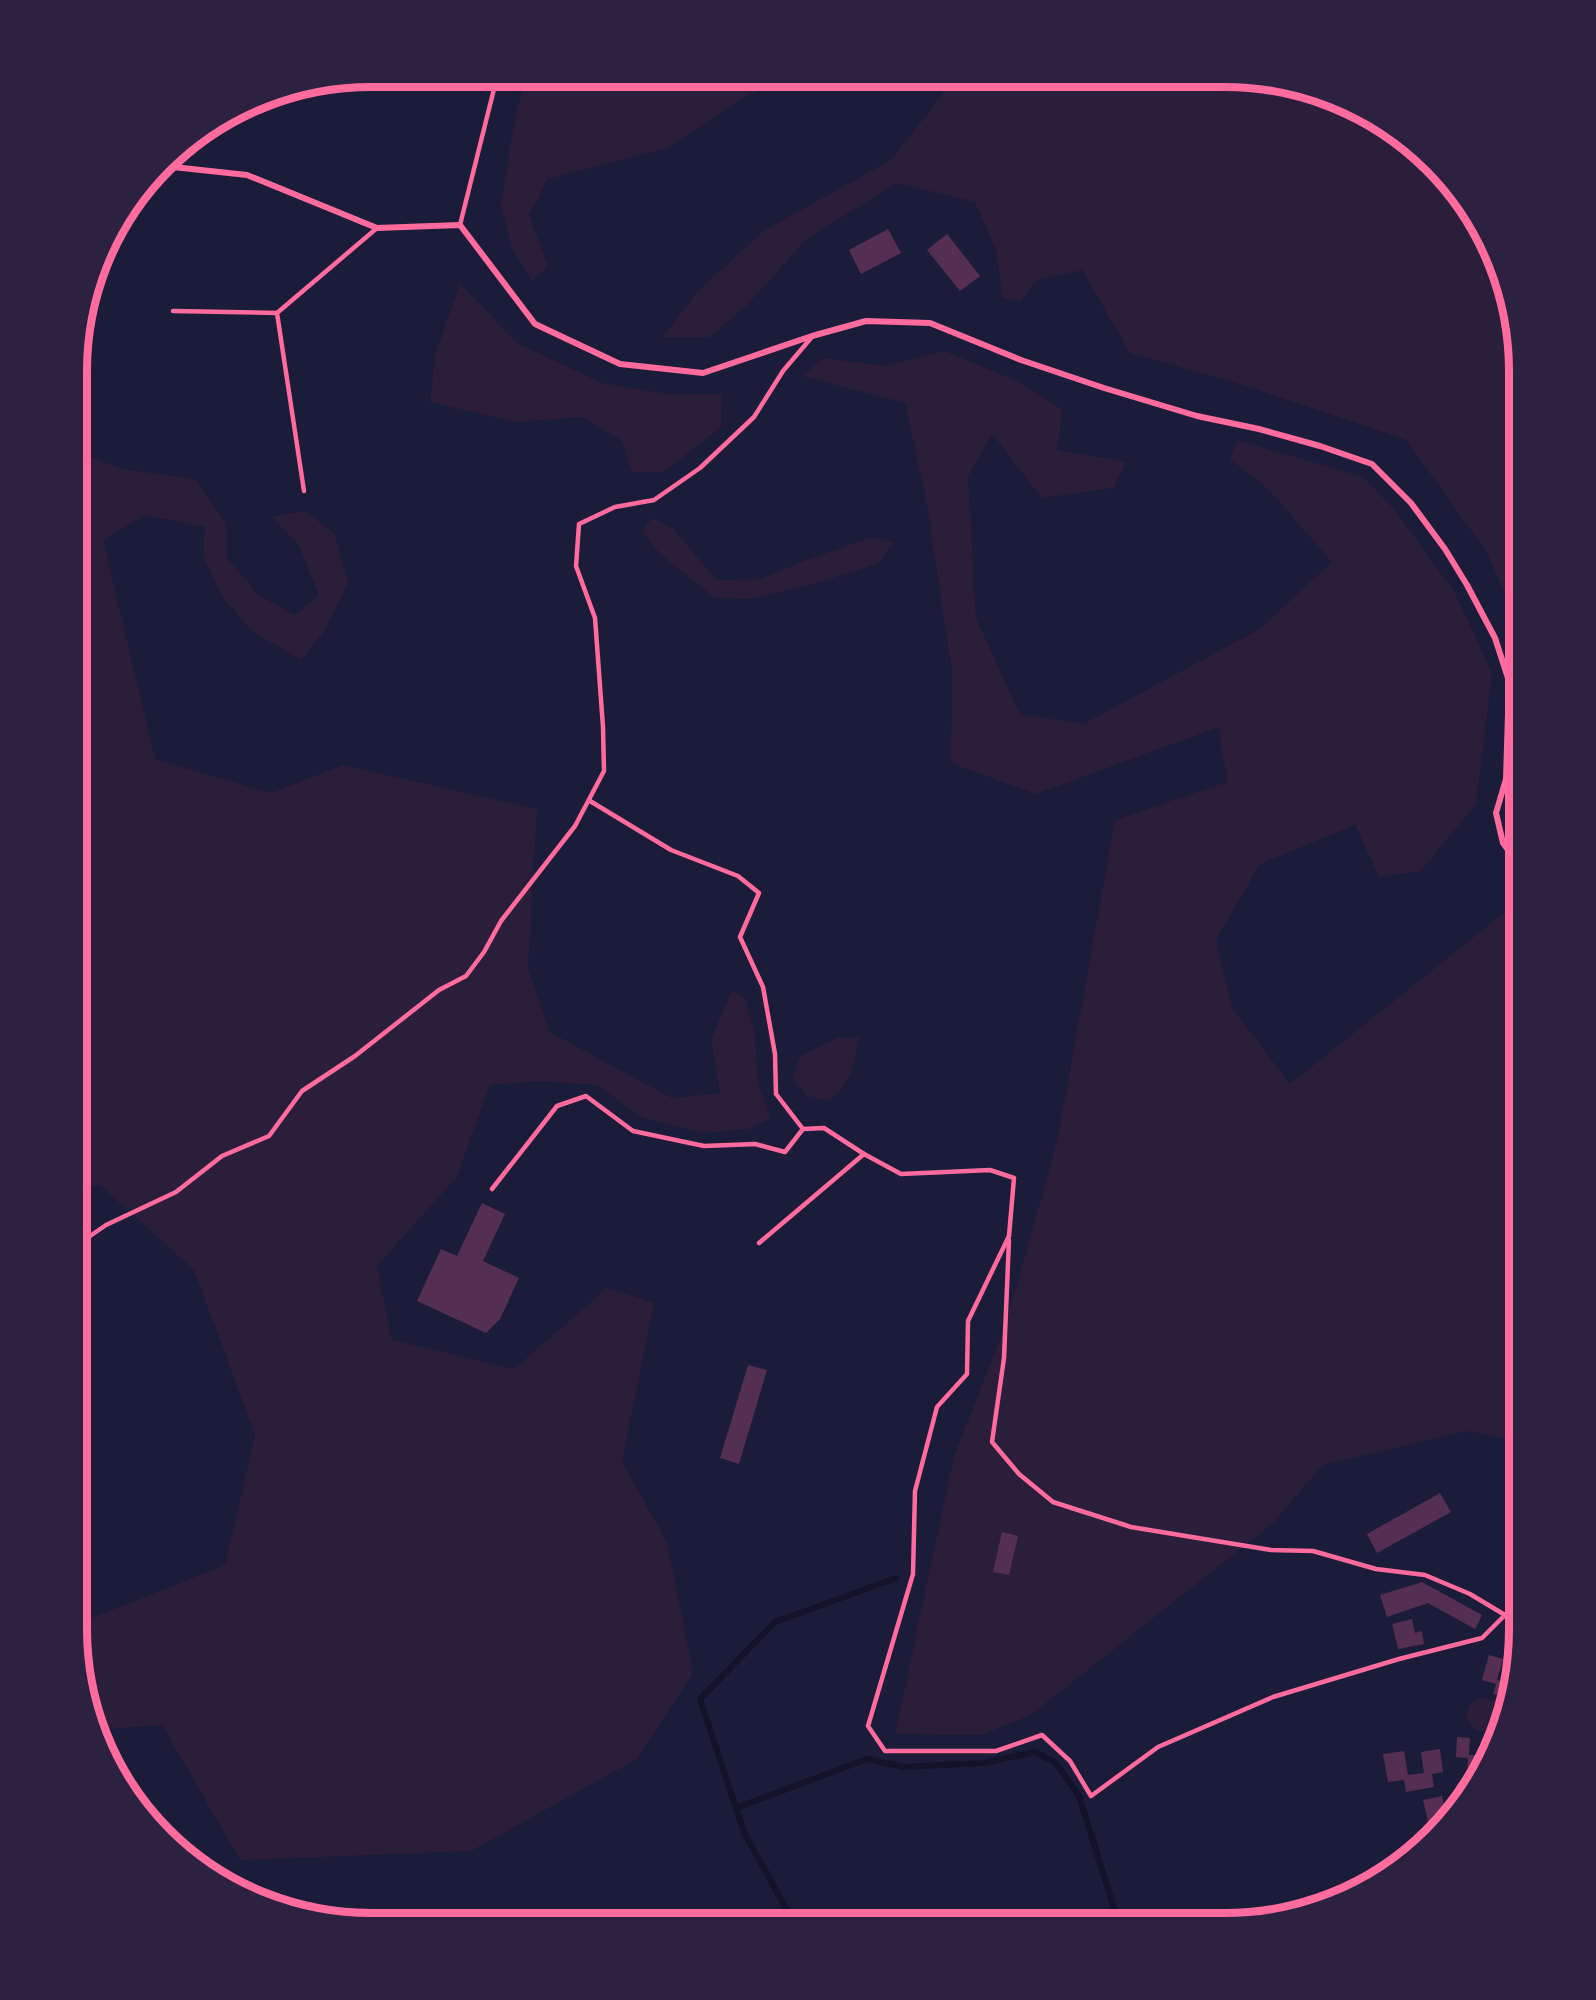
<svg xmlns="http://www.w3.org/2000/svg" width="1596" height="2000" viewBox="0 0 1596 2000" font-family="'PT Sans Narrow',sans-serif">
	<rect width="100%" height="100%" fill="#1b1b3a"/>
	<!-- green -->
	<g fill="#2a1e3b">
		<polygon points="525,77 795,78 748,95 667,148 548,179 529,215 548,266 532,281 512,248 501,204 513,129"/>
		<polygon points="924,78 1263,79 1337,99 1389,126 1446,177 1480,224 1510,295 1519,371 1519,626 1486,551 1406,440 1250,387 1130,353 1082,270 1038,280 1020,301 1002,298 997,253 975,202 897,183 808,238 747,305 710,337 663,337 697,292 762,232 892,159 944,92"/>
		<polygon points="460,284 519,344 602,383 675,395 722,394 721,427 664,472 632,472 622,441 582,417 515,422 430,402 435,355"/>
		<polygon points="945,351 1019,382 1063,410 1057,450 1126,462 1113,488 1042,498 992,434 968,477 976,618 1020,714 1083,724 1258,630 1332,562 1269,490 1230,459 1237,440 1363,477 1395,510 1455,593 1492,673 1476,804 1421,871 1379,877 1355,825 1260,864 1216,940 1232,1008 1290,1084 1519,901 1519,1441 1467,1431 1323,1465 1272,1524 1031,1715 981,1735 895,1734 954,1456 1006,1324 1058,1137 1115,820 1227,782 1219,727 1036,794 951,763 952,671 926,499 905,403 802,376 824,358 883,366"/>
		<polygon points="79,398 88,456 123,469 195,479 226,523 226,557 259,595 295,615 319,595 299,546 272,517 305,511 334,533 348,584 325,630 301,660 255,633 224,600 203,557 205,527 145,515 103,540 155,759 271,793 343,765 537,809 528,968 550,1032 672,1098 720,1093 711,1039 732,990 744,997 754,1032 759,1085 770,1119 748,1129 703,1133 643,1118 597,1085 539,1081 490,1085 456,1178 377,1266 392,1340 514,1369 607,1288 654,1303 622,1462 667,1542 693,1673 637,1759 471,1851 240,1860 162,1725 97,1730 87,1705 77,1624 225,1565 255,1435 194,1270 100,1185 77,1188"/>
		<polygon points="652,518 673,528 716,580 760,579 806,560 870,538 895,542 877,564 810,585 749,599 715,598 660,554 642,531"/>
		<path d="M859,1037C854,1065 853,1083 828,1101L808,1096L792,1079L800,1056L837,1038Z"/>
		<polygon points="1480,1697 1507,1705 1504,1723 1497,1737 1473,1728 1465,1717 1470,1705"/>
	</g>
	<g fill="none" stroke-linecap="round" stroke-linejoin="round">
		<!-- stream -->
		<g stroke="#12122b" stroke-width="6">
			<polyline points="736,1808 867,1759 903,1767 984,1763 1035,1752 1056,1763 1079,1796 1114,1908 1127,1923"/>
			<polyline points="794,1923 744,1832 700,1699 775,1622 896,1578"/>
		</g>
	</g>
	<!-- building -->
	<g fill="#542f53">
		<polygon points="888,229 901,253 861,274 849,250"/>
		<polygon points="947,234 980,276 960,291 927,250"/>
		<polygon points="482,1203 505,1214 483,1261 519,1278 500,1319 486,1333 417,1301 441,1249 457,1256"/>
		<polygon points="748,1365 767,1370 739,1464 720,1458"/>
		<polygon points="1440,1493 1451,1512 1377,1553 1367,1534"/>
		<polygon points="1002,1532 1018,1536 1009,1575 993,1572"/>
		<polygon points="1422,1582 1482,1615 1475,1629 1428,1603 1387,1617 1380,1595"/>
		<polygon points="1412,1619 1415,1633 1422,1631 1424,1644 1398,1649 1392,1624"/>
		<polygon points="1489,1655 1503,1659 1497,1680 1512,1684 1509,1699 1493,1694 1496,1684 1482,1680"/>
		<polygon points="1457,1737 1470,1738 1469,1755 1488,1755 1479,1774 1467,1774 1468,1758 1456,1757"/>
		<polygon points="1440,1749 1443,1772 1432,1774 1434,1787 1406,1792 1404,1780 1388,1782 1383,1754 1404,1751 1408,1775 1424,1773 1421,1752"/>
		<polygon points="1442,1796 1447,1819 1431,1835 1423,1800"/>
		<polygon points="1278,1911 1279,1917 1245,1923 1245,1913"/>
	</g>
	<g fill="none" stroke-linecap="round" stroke-linejoin="round">
		<!-- service -->
		<g stroke="#ff6b9d" stroke-width="4.5">
			<polyline points="460,225 497,77"/>
			<polyline points="173,311 277,313"/>
			<polyline points="304,491 277,313 377,228"/>
			<polyline points="590,801 671,850 738,876 759,893 740,937 763,987 775,1054 776,1094 803,1129"/>
			<polyline points="492,1189 557,1106 586,1096 633,1131 704,1146 755,1144 785,1152 803,1129 824,1128 864,1154 901,1174 990,1170 1014,1178 1009,1236 968,1321 967,1374 937,1407 915,1491 913,1574 868,1726 885,1751 996,1751 1042,1735 1070,1761 1091,1796 1158,1747 1273,1697 1399,1659 1482,1638 1505,1615 1519,1621"/>
			<polyline points="1009,1240 1004,1358 992,1442 1019,1474 1053,1502 1131,1527 1271,1550 1313,1551 1376,1569 1425,1575 1470,1594 1505,1615"/>
			<polyline points="759,1243 864,1154"/>
			<polyline points="77,1245 106,1225 176,1192 222,1156 269,1136 302,1091 355,1056 439,990 466,976 484,952 501,921 575,826 604,771 603,727 595,618 576,566 579,524 615,507 654,500 700,468 754,417 783,371 811,338"/>
		</g>
		<!-- minor -->
		<polyline stroke="#ff6b9d" stroke-width="6" points="164,166 247,175 377,228 460,225 535,324 620,364 703,373 812,336 866,321 930,323 1021,360 1104,388 1197,416 1259,429 1320,446 1372,464 1411,503 1445,549 1467,585 1495,638 1509,681 1506,779 1496,813 1503,843 1519,865"/>
	</g>
	<!-- crop -->
	<path d="M0 0H1596V2000H0ZM371 87H1225A284 284 0 0 1 1509 371V1629A284 284 0 0 1 1225 1913H371A284 284 0 0 1 87 1629V371A284 284 0 0 1 371 87Z" fill="#2d2142" fill-rule="evenodd"/>
	<path fill="none" stroke="#ff6b9d" stroke-width="8" d="M371 87H1225A284 284 0 0 1 1509 371V1629A284 284 0 0 1 1225 1913H371A284 284 0 0 1 87 1629V371A284 284 0 0 1 371 87Z"/>
</svg>
